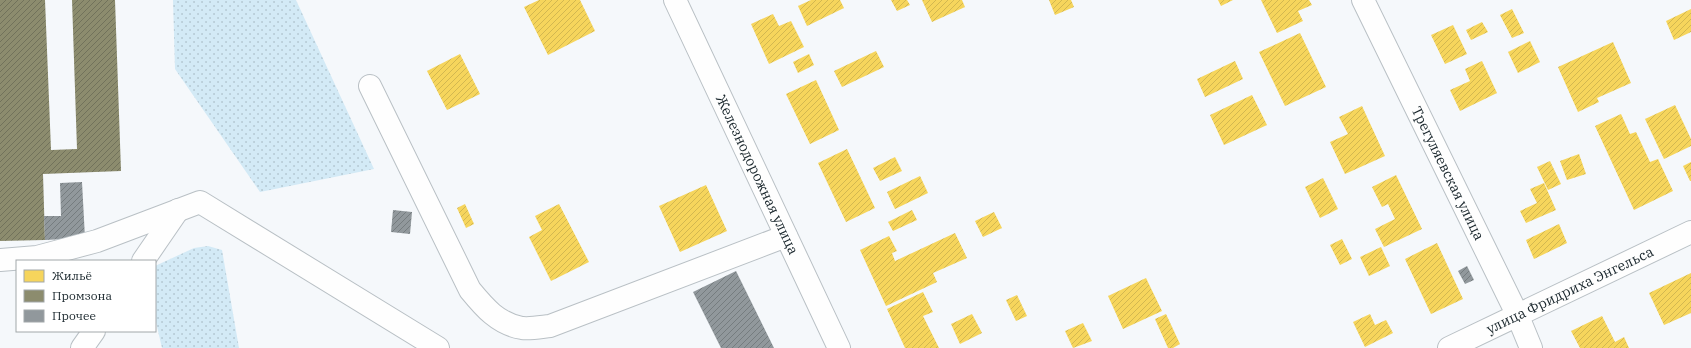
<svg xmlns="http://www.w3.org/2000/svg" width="1691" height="348" viewBox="0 0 1691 348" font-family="'IBM Plex Serif',serif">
	<defs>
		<pattern id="green-dots" width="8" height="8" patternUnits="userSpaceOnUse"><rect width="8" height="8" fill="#d3eaf6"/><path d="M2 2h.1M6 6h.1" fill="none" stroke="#b4c9d3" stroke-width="1.8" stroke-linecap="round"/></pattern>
		<pattern id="homes-hatch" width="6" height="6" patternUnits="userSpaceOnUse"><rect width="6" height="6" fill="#f6d55c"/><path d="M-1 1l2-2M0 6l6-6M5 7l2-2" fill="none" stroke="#d2b750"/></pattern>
		<pattern id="industry-hatch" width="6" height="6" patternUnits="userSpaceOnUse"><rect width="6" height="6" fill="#8c8c6e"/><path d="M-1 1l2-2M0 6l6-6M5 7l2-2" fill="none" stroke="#71725b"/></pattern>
		<pattern id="building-hatch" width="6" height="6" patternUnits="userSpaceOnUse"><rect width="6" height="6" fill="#91989c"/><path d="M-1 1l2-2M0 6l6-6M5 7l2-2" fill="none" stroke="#757c7f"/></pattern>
	</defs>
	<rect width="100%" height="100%" fill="#f5f8fb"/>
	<!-- green -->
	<g fill="url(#green-dots)">
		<polygon points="173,0 296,0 374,169 260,192 175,69"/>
		<polygon points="208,246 222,250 239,348 162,348 155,318 155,266 194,248"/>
	</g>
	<!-- homes -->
	<g fill="url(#homes-hatch)">
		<polygon points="539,0 580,0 595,31 548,55 524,7"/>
		<polygon points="811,0 840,0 844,8 807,26 798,6"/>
		<polygon points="891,0 907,0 910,5 897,11"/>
		<polygon points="922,0 962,0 965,7 932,22"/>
		<polygon points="1049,0 1071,0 1074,7 1055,15"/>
		<polygon points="1218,0 1233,0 1221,6"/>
		<polygon points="1261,0 1309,0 1312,5 1298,11 1303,21 1277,33"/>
		<polygon points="1512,9 1524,33 1512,38 1500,15"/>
		<polygon points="1691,9 1691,32 1674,40 1666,21"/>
		<polygon points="773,14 779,26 791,21 804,47 769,64 751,24"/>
		<polygon points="1482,22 1488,32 1471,40 1466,30"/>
		<polygon points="1453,25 1467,54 1445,64 1431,35"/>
		<polygon points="1300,33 1326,87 1285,106 1259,52"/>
		<polygon points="1530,41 1540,62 1518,73 1508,52"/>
		<polygon points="1613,42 1631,83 1597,98 1599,102 1578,112 1558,67"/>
		<polygon points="876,51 884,67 842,87 834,71"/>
		<polygon points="460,54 480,94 447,110 427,71"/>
		<polygon points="809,54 814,65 798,73 793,62"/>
		<polygon points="1235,61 1243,79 1205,97 1197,79"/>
		<polygon points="1482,61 1497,93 1460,111 1450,90 1470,81 1465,69"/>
		<polygon points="816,80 839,130 810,144 786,94"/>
		<polygon points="1252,95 1267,125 1224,145 1210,115"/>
		<polygon points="1675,105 1691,139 1691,146 1664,159 1645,119"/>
		<polygon points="1362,106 1385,156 1345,174 1330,142 1348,134 1339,117"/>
		<polygon points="1621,114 1630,134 1636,132 1650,162 1658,159 1673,191 1634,210 1595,126"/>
		<polygon points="847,149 875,208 846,222 818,163"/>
		<polygon points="1579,154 1586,174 1567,180 1560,161"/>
		<polygon points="895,157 902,171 880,181 873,168"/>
		<polygon points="1550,161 1561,184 1548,190 1537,167"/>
		<polygon points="1691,162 1691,181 1690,181 1683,166"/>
		<polygon points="1396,175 1422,229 1384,247 1375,229 1395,219 1388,204 1382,207 1372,187"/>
		<polygon points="920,176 928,193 895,209 887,192"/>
		<polygon points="1323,178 1338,209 1320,218 1305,187"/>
		<polygon points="1544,183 1556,210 1526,223 1520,211 1537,203 1530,189"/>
		<polygon points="706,185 727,231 680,252 659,206"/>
		<polygon points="465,204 474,224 466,228 457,208"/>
		<polygon points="559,204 589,262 551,281 529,237 542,230 535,216"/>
		<polygon points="912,210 917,220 893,231 888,222"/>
		<polygon points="994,212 1002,228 983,237 975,221"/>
		<polygon points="1559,224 1567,243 1534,259 1526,240"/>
		<polygon points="955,233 967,258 933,273 937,282 886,306 860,250 889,236 897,251 892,253 895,261"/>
		<polygon points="1342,239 1352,259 1340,265 1330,245"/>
		<polygon points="1437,243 1463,299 1431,314 1405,259"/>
		<polygon points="1381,247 1390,266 1369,276 1360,257"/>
		<polygon points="1691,273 1691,313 1664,325 1649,293"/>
		<polygon points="1146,278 1162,311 1123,329 1108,296"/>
		<polygon points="923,292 933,312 923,316 939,348 905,348 887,309"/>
		<polygon points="1017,295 1027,316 1016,321 1006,300"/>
		<polygon points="972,314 982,333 960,344 951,324"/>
		<polygon points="1166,314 1180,344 1173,348 1168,348 1155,319"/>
		<polygon points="1370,314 1375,325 1386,320 1393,333 1365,347 1353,322"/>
		<polygon points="1602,316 1615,342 1624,337 1629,348 1580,348 1571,331"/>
		<polygon points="1083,323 1092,341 1073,348 1065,331"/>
	</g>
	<!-- industry -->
	<polygon fill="url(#industry-hatch)" points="0,0 45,0 51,150 77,149 72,0 115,0 121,171 43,174 45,240 0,241"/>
	<!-- building -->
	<g fill="url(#building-hatch)">
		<polygon points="82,182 85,238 45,240 44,216 61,216 60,183"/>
		<polygon points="393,210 412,212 410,234 391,232"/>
		<polygon points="1467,266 1474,280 1465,284 1458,271"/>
		<polygon points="736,271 774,348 721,348 693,292"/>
	</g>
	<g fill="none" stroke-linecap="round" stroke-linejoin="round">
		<defs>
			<g id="minor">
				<path id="s1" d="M675,0L839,348"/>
				<path id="s2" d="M1363,0L1517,314L1531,348"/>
				<path d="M370,86L470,290C484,307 498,324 522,328C530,329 541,327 550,326L786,236"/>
				<polyline points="0,260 37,257 97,241 200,202 438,348"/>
				<polyline points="143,261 178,210"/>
				<polyline points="82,348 94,331"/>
				<path id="s3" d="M1449,348L1691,232"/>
			</g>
		</defs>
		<!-- minor casing -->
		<use href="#minor" stroke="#b9c0c5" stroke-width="24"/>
		<!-- minor -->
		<use href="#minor" stroke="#fefefe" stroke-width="22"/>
	</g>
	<g text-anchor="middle" stroke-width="4" stroke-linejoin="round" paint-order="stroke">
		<!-- street labels -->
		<g font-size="14" fill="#17242a" stroke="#fff">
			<text dy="5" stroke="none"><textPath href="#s1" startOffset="193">Железнодорожная улица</textPath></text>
			<text dy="5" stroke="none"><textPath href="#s2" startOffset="193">Трегуляевская улица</textPath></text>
			<text dy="5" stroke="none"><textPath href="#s3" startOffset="134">улица Фридриха Энгельса</textPath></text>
		</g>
	</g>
	<!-- legend -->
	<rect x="16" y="260" width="140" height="72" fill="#ffffff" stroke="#a2a7aa"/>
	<rect x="24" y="270" width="20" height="12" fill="#f6d55c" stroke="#a2a7aa"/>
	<text x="52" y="280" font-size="12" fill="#17242a">Жильё</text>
	<rect x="24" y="290" width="20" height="12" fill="#8c8c6e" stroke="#a2a7aa"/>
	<text x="52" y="300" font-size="12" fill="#17242a">Промзона</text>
	<rect x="24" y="310" width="20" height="12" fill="#91989c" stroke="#a2a7aa"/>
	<text x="52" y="320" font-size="12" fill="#17242a">Прочее</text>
</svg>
